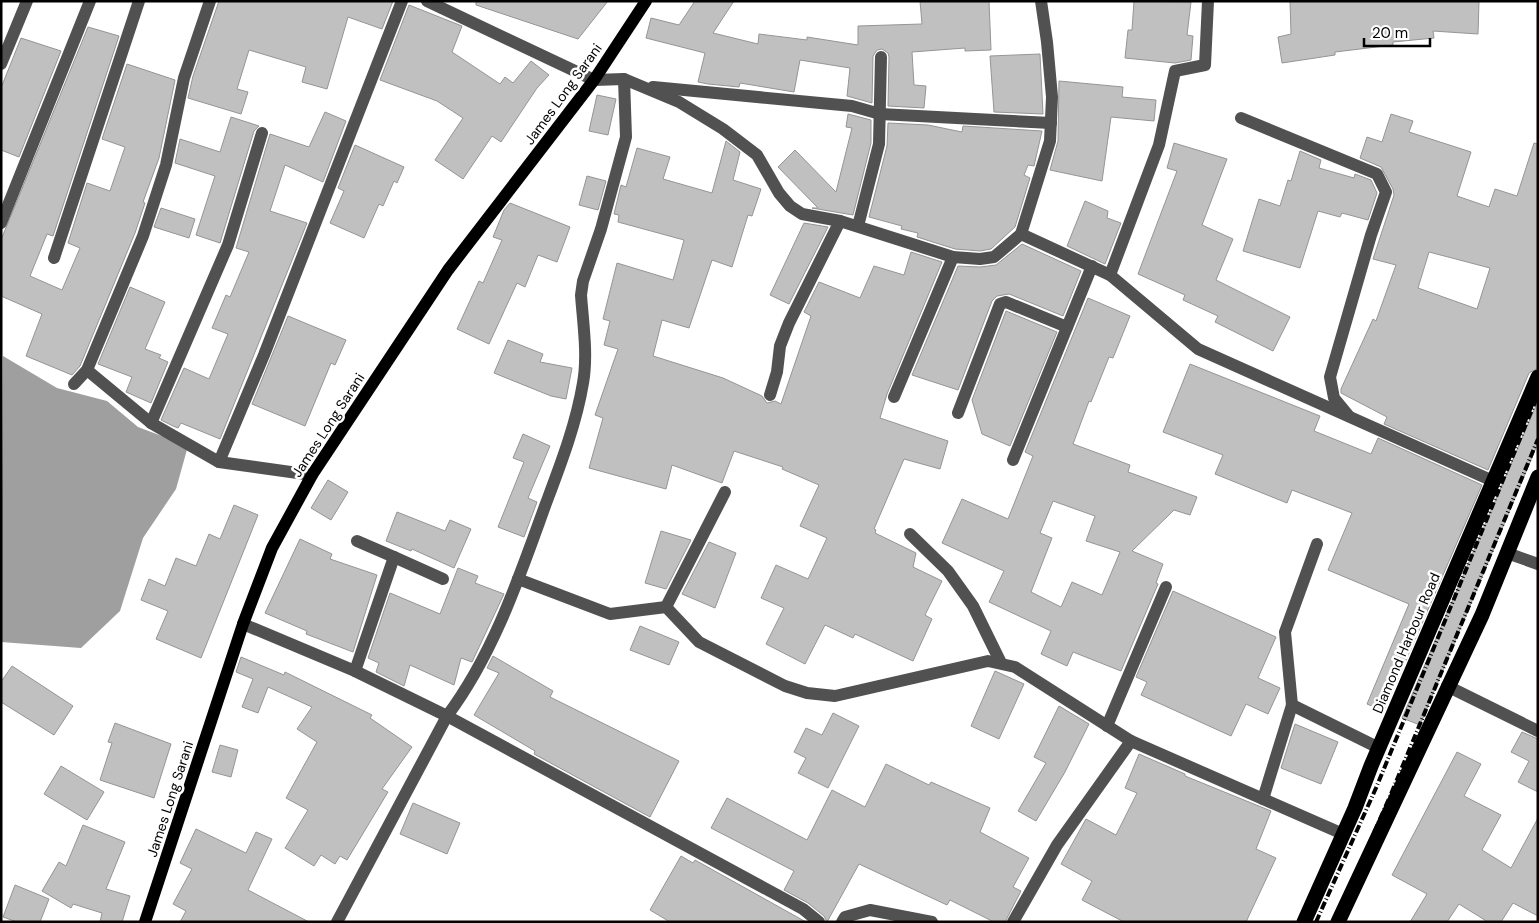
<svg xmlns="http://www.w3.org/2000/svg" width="1539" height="923" viewBox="0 0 1539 923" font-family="'DM Sans',sans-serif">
	<rect width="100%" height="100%" fill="#fff"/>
	<!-- water -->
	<polygon fill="#9f9f9f" points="3,356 57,388 107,401 138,427 188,446 176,489 143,538 120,611 81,648 1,642"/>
	<!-- building -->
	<g fill="#c0c0c0" stroke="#959595" fill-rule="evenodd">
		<polygon points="219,1 393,1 382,29 348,17 327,89 302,82 306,67 249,50 237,89 248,92 241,114 188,98 193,76"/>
		<polygon points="476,1 608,1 578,39 476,5"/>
		<polygon points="695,1 734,1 713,33 758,44 759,34 807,40 807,37 858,45 858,26 922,24 920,1 989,1 991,50 965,51 965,48 912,52 914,85 926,86 924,108 888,106 889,57 888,53 882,49 877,50 873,56 872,103 847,96 850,68 800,60 794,92 740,83 739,87 708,84 698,82 705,53 646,38 651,18 679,25"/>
		<polygon points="1134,1 1191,2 1187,35 1193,36 1191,60 1175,63 1125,58 1128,30 1132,30"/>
		<polygon points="1290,1 1479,1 1478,34 1433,31 1434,38 1393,42 1393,45 1335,52 1335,55 1282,63 1278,37 1291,34"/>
		<polygon points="409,5 462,26 452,52 500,84 505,77 513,83 531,61 549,75 537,88 501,142 492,136 463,179 435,160 463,118 437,101 380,80"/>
		<polygon points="88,27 119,36 53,236 47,234 30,276 62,290 80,248 68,243 87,183 110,191 125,147 102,139 127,64 175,80 159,158 143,202 145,203 135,233 80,366 72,375 26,356 42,314 1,296 1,240"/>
		<polygon points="21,38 61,51 19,157 1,150 1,88"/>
		<polygon points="1040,54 1043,114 994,112 990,56"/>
		<polygon points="1059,81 1123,87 1122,97 1156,100 1154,121 1111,117 1102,181 1050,170 1058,141"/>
		<polygon points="597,95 616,99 608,135 589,131"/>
		<polygon points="325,112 346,121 323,182 285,165 270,211 307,223 220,439 181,423 178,428 173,426 161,420 184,368 209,379 228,334 212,328 226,295 230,297 249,252 236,248 270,134 309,147"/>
		<polygon points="848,114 871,120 871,143 853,215 812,208 818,208 778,167 795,150 836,192 852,128 846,127"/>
		<path d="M1391,114L1413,121L1409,132L1471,152L1457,196L1489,207L1495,189L1517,196L1534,143L1538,144V368L1529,373L1488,470L1384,424L1387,417L1341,393V389L1373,319L1376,321L1396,265L1373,259L1394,195L1393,189L1381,167L1360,158L1367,137L1382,142ZM1429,252L1490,268L1477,309L1418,288Z"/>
		<polygon points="231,117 259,126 254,131 220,243 196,235 215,176 175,163 180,139 220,152"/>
		<polygon points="888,123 928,125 962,132 963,126 1042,131 1034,166 1028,165 1024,175 1030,178 1015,227 991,249 980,251 955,249 917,237 918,233 901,229 902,226 869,217 887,146"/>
		<polygon points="726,141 740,152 733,180 761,189 752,216 748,215 732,267 712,260 689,328 662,320 653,356 723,378 762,396 767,403 775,401 781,404 811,316 804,312 819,282 860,298 874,266 904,275 911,252 942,262 887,394 880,418 948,441 940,469 904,459 874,529 876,530 875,533 916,553 913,567 942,581 925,615 932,619 913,661 855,634 853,638 825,625 805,664 766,644 784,608 761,598 776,565 808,579 827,538 800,526 819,485 782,469 783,467 734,451 722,483 672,465 666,489 589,468 603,418 595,415 618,349 604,345 610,321 603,319 617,263 673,280 684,240 618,222 619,215 614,214 621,185 626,187 637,148 670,157 663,179 712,193"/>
		<polygon points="1174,143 1227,159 1202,225 1233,239 1216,280 1290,317 1273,351 1215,322 1218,316 1183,300 1185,295 1138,274 1177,171 1167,168"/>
		<polygon points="355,145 404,167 397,183 394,181 383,206 379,204 364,238 330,223 344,191 338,188"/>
		<polygon points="1300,151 1321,160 1319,168 1354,178 1355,174 1371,180 1377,193 1368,220 1342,213 1340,217 1318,211 1300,268 1243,251 1259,199 1280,206 1288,180 1291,181"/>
		<polygon points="587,176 606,181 598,210 579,205"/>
		<polygon points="1085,201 1108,211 1107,218 1121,223 1105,264 1067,246"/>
		<polygon points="510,203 570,227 557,262 538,255 525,287 517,283 489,344 457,329 479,281 483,283 502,240 493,237 504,210"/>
		<polygon points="161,208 195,219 189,238 154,227"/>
		<polygon points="804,223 828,227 789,304 770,295"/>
		<polygon points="1022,244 1081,271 1063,316 1009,294 997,296 992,301 958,390 912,375 958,266 980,267 996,265"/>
		<polygon points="130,287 165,302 145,349 161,355 159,358 168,362 151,403 126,392 132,377 98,364"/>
		<path d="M1088,298L1130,316L1113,358L1109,357L1091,402L1089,401L1073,444L1130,465L1128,472L1197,497L1190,515L1174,510L1132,551L1163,564L1156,583L1158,584L1121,671L1073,652L1067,666L1041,654L1051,631L989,602L1004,571L942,543L962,499L1008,519L1033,456L1025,452ZM1053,501L1095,516L1086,541L1120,552L1102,595L1072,582L1061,607L1031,592L1052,538L1040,533Z"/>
		<polygon points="1006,311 1057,332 1010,446 982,434 972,400"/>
		<polygon points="288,316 346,340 335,365 331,363 305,426 252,404"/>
		<polygon points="508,340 543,354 540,362 572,368 566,399 551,396 494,373"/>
		<polygon points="1190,364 1320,416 1314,431 1371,454 1378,438 1482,485 1384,711 1367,704 1409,604 1328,570 1352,513 1292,490 1287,503 1215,474 1223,455 1163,432"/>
		<polygon points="1538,401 1538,443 1420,725 1402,718"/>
		<polygon points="523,434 550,446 528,498 537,502 524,537 498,527 524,462 513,458"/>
		<polygon points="328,480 348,492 331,520 311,508"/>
		<polygon points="234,505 258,515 201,658 156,639 168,611 141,600 149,579 165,586 176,558 196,566 209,534 220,539"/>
		<polygon points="397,512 445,531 450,520 471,529 454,568 412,549 411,551 386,541"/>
		<polygon points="661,531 691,540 666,589 645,583"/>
		<polygon points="300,539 332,554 330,559 377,575 353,652 306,634 307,631 265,613"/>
		<polygon points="709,542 736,553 715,608 682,594"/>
		<polygon points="458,568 478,576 475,583 504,594 472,662 461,658 454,685 410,665 404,686 376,672 379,663 368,658 390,593 440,614"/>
		<polygon points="1173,591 1276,637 1258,678 1280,688 1268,714 1246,704 1231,736 1141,695 1147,682 1136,677"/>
		<polygon points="640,626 679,642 669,665 630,650"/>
		<polygon points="493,656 553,691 550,697 679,761 650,817 534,754 535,751 474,715 499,673 487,668"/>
		<polygon points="241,657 284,675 285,672 372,715 370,718 412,747 382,789 388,792 347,860 340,856 335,864 321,855 314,866 285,848 308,810 286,798 317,742 297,729 312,707 268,687 258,713 242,707 253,679 236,672"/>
		<polygon points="12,666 73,706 54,735 1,702 1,682"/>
		<polygon points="995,671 1024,684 999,739 971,726"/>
		<polygon points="1059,706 1089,724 1065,772 1036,821 1018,811 1046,763 1034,757"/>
		<polygon points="833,713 859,726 828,788 798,773 806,758 794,752 806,728 822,735"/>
		<polygon points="115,723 171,744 154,798 100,780 112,743 108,742"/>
		<polygon points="1295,724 1338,742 1321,784 1281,768"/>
		<polygon points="1522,732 1538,739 1538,792 1518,782 1529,761 1511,752"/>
		<polygon points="220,745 238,750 231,777 212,772"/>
		<polygon points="1457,752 1481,764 1464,796 1501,815 1482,850 1511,868 1538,818 1538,916 1513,903 1501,922 1488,922 1459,904 1447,922 1410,922 1427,894 1392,875"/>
		<polygon points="1139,754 1185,774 1185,776 1271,811 1256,849 1276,858 1246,922 1124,922 1082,900 1092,881 1061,864 1086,819 1116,835 1137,793 1125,788"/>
		<polygon points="886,764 929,785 931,782 990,808 980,832 1029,858 1013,887 1021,891 1005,922 994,922 950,900 947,905 859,864 827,922 824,916 808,903 784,890 794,871 711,828 727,798 807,840 832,790 865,807"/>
		<polygon points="61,766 104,792 87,820 44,794"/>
		<polygon points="413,803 460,823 447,854 400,834"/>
		<polygon points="83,825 125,842 106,889 130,896 122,922 100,922 102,913 73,904 71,908 42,891 59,862 66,866"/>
		<polygon points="196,829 246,853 256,832 272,839 248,890 309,922 180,922 186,911 173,904 192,869 180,863"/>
		<polygon points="681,856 693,863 695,860 806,922 670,922 650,910"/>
		<polygon points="15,885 49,899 40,922 17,922 3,917"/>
	</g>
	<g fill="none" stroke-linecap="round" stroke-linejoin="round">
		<!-- minor -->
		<g stroke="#515151" stroke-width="12">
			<polyline points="427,1 594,80 624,79 679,102 723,129 757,155 779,193 790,206 802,214 840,221 953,257 980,259 994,257 1021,234 1050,141 1052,97 1047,42 1041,1"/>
			<polyline points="1,64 27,1"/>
			<polyline points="653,87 852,106 880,114 1051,123"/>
			<polyline points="1241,118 1377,174 1386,192 1371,235 1330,377 1334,398 1348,415"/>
			<polyline points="1,223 90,1"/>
			<polyline points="858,226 879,144 881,57"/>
			<polyline points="1021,234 1110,275 1198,349 1493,481"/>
			<polyline points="54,258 139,1"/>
			<polyline points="1110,275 1159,145 1175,71 1205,65 1208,1"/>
			<polyline points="87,370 151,423 219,462 312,475"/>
			<polyline points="74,384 87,370 143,236 166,165 184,78 210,1"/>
			<polyline points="770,395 777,372 780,346 789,323 840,221"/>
			<polyline points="894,397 953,257"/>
			<polyline points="958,413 1000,304 1006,302 1067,327"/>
			<polyline points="151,423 228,245 262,133"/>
			<polyline points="1013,460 1092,266"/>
			<polyline points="219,462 264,355 402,1"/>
			<polyline points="910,534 948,571 973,606 1001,663"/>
			<polyline points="357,541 394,557"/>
			<polyline points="1507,553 1538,564"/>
			<polyline points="518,579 610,614 666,607 699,642 785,686 807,693 835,696 988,661 1015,667 1131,741 1343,834"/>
			<polyline points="666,607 725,492"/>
			<polyline points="243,624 355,671 447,716 803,909 819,922"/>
			<polyline points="355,671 394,557 443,579"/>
			<polyline points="1447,686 1538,731"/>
			<polyline points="1292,705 1379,748"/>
			<polyline points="1107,726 1166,587"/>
			<polyline points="1263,799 1292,705 1285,632 1317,544"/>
			<path d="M337,922L447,716C493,655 519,578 545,506C560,466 576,425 583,383C588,355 583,323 581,295L583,281L601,229L626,137L624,79"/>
			<polyline points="842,922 845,917 870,910 932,922"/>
			<polyline points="1013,922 1057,845 1131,741"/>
		</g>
		<!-- major -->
		<polyline stroke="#000" stroke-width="12" points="145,922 243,624 272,548 312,475 448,270 594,80 646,1"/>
		<!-- highway -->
		<g stroke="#000" stroke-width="15">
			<polyline points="1304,922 1355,808 1371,766 1538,377"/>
			<polyline points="1338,922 1482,615 1538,477"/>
		</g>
		<!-- rail -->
		<g stroke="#000" stroke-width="4" stroke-dasharray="8 2.5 1 2.5" stroke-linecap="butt">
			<polyline points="1316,922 1376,788 1538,395"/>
			<polyline points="1335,922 1391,794 1538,439"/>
		</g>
	</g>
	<g text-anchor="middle" stroke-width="5" stroke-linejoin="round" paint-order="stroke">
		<!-- street labels -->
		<g font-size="14" fill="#000" stroke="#fff">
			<text transform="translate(563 94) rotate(-54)" y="5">James Long Sarani</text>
			<text transform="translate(328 425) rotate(-57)" y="5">James Long Sarani</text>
			<text transform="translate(1406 643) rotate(-67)" y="5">Diamond Harbour Road</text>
			<text transform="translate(170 799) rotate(-72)" y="5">James Long Sarani</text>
		</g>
	</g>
	<!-- border -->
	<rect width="1539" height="923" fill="none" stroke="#000000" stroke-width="5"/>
	<!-- scale -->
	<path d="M1364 38v8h66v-8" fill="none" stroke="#000000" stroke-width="2.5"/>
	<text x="1372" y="38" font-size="15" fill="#000000" stroke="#ffffff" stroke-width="4" paint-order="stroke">20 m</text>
</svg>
